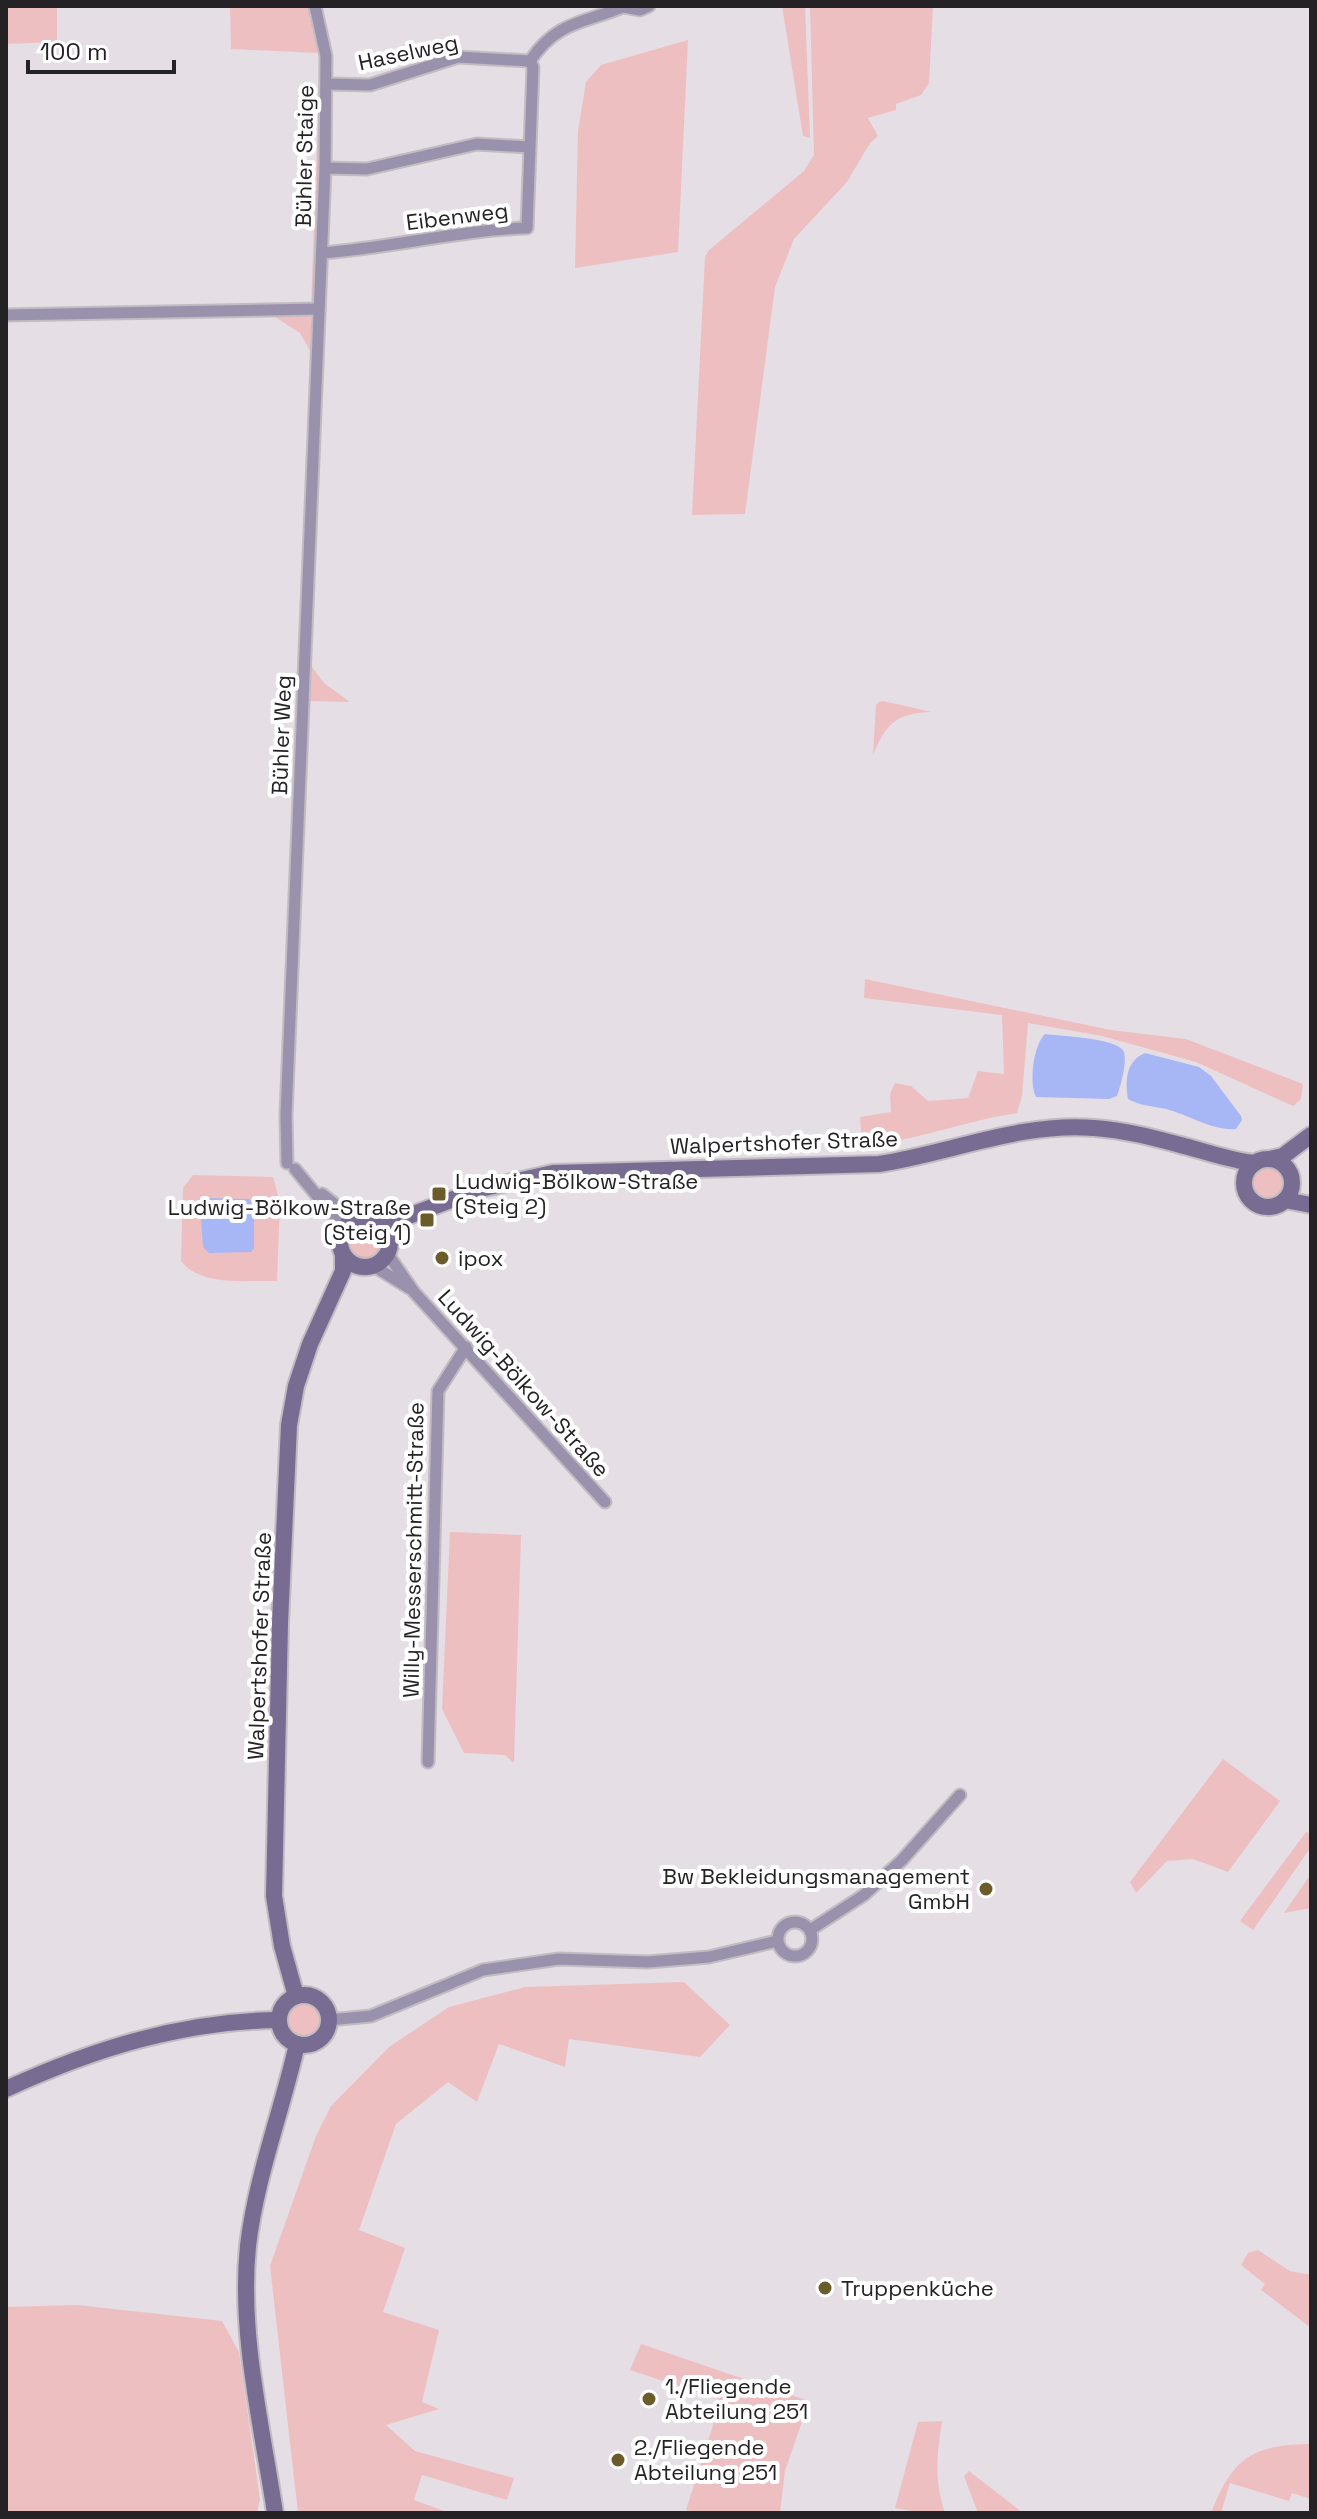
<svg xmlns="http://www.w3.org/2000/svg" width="1317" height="2519" viewBox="0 0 1317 2519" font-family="'Space Grotesk',sans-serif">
	<rect width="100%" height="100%" fill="#e5dee5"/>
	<!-- green -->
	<g fill="#eebfc1">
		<polygon points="6,6 57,6 57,42 6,44"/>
		<polygon points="230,6 311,6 320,49 317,53 231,49"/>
		<polygon points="782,6 805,6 810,138 803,136"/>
		<polygon points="810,6 933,6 929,83 921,95 896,104 896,110 868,118 878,136 870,143 847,182 794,239 775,287 745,514 692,515 705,257 709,250 804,171 814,155"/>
		<polygon points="688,40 678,252 575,268 578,131 586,82 601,65"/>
		<polygon points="320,59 323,103 314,304 311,307"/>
		<polygon points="269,313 310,314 313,327 310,351 300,333"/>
		<polygon points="309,663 324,683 350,702 309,701 306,698"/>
		<path d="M879,702L883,701L932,712C897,713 886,723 873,755L876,705Z"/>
		<path d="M865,979L1111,1030L1186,1039L1303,1084L1301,1099L1293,1106L1196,1062L1102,1036L1028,1023L1022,1096L1017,1113C965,1121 916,1141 864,1145L862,1142L860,1117L891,1112L890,1094L895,1083L911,1086L928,1101L968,1098L978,1071L1004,1074L1002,1015L864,998Z"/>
		<circle cx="1268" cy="1181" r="19"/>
		<path d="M193,1175L273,1177L280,1203L277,1281C246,1280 201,1287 181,1261L183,1188Z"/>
		<circle cx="365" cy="1243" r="19"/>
		<polygon points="450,1532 521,1535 514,1763 505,1755 464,1753 442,1709"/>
		<polygon points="1223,1759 1280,1801 1228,1872 1193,1859 1167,1861 1136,1893 1130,1882"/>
		<polygon points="1306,1832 1311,1834 1311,1847 1253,1930 1240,1921"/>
		<polygon points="1311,1874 1311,1908 1284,1913"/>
		<polygon points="684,1982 730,2025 700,2057 569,2039 565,2067 499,2044 477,2102 448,2082 396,2124 359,2230 405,2248 383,2312 439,2330 422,2402 439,2409 386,2425 415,2451 514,2478 507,2500 422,2475 414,2500 450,2513 298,2513 270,2266 316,2136 331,2106 389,2047 449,2007 525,1987"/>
		<circle cx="303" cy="2019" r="19"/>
		<polygon points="1258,2250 1290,2271 1311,2275 1311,2328 1261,2290 1265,2284 1241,2265 1248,2253"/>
		<polygon points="77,2305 222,2321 239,2352 260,2499 257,2513 6,2513 6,2307"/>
		<polygon points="641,2344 809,2401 785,2471 780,2513 699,2513 686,2510 721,2400 630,2370"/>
		<path d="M942,2421C937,2456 934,2479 945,2513H923L895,2508L918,2422Z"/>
		<path d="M1304,2444H1311V2499L1292,2493L1289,2501L1230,2483L1221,2513H1211C1231,2462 1248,2446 1304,2444Z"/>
		<polygon points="969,2471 1023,2513 978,2513 964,2476"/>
	</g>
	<!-- water -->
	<g fill="#a7b6f4">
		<path d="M1045,1034C1059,1036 1119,1038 1124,1052C1127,1063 1121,1085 1117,1096L1109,1099L1036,1097C1029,1083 1033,1046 1045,1034Z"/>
		<path d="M1145,1053L1199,1067L1211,1076L1241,1116L1242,1120L1236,1129C1213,1131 1189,1115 1166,1109C1153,1106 1140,1106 1128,1099C1125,1080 1126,1061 1145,1053Z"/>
		<polygon points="204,1198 249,1199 254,1204 254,1248 251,1252 209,1253 203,1247 200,1203"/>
	</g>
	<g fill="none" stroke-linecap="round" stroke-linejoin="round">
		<defs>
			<g id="street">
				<polyline points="624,7 640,10 649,6"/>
				<path d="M327,84L370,85L458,57L530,61C557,20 586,23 625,6"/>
				<polyline points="325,168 367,169 477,144 529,147"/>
				<path d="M322,253C391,248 458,230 527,228L533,67L530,61"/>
				<polyline points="6,315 318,309"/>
				<polyline points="287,1163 286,1115 325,168 326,56 315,6"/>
				<polyline points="295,1169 336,1219 342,1233"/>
				<polyline points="322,1194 346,1213 358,1218"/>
				<polyline points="387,1253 414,1292 605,1502"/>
				<polyline points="372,1265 409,1288"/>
				<polyline points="428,1762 438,1391 466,1347"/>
				<circle cx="795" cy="1939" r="17"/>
				<polyline points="810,1930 864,1895 902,1860 960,1795"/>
				<polyline points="329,2020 371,2016 483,1970 559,1959 648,1962 709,1957 777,1941"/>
			</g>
			<g id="secondary">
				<polyline points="1270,1159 1283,1156 1311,1135"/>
				<circle cx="1268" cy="1183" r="24"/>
				<polyline points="1285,1200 1311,1205"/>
				<circle cx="365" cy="1242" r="25"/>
				<path d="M379,1222L398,1220L480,1189L553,1173L879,1164C951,1153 1020,1122 1094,1128C1125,1130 1155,1138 1184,1146C1208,1152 1231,1161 1255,1163"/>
				<circle cx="304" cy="2020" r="25"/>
				<polyline points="296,1996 282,1946 274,1896 280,1623 289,1425 296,1386 310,1344 343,1271 343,1254"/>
				<path d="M6,2089C93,2049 182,2021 279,2020"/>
				<path d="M275,2513C262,2426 239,2334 248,2246C256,2177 282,2111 297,2044"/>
			</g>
		</defs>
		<!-- street casing -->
		<use href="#street" stroke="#c2bcc2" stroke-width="15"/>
		<!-- secondary casing -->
		<use href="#secondary" stroke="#c2bcc2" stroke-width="20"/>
		<!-- street -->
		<use href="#street" stroke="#9a92ad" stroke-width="11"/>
		<!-- secondary -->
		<use href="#secondary" stroke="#786c92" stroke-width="16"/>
	</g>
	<!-- markers -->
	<g fill="#6c5c29" stroke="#fff" stroke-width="3">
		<rect x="431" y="1186" width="16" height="16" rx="4"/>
		<rect x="419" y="1212" width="16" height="16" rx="4"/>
		<circle cx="442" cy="1258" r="8"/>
		<circle cx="986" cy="1889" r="8"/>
		<circle cx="825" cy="2288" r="8"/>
		<circle cx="649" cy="2399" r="8"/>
		<circle cx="618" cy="2460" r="8"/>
	</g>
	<g text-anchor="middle" stroke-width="8" stroke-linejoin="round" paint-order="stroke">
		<!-- street labels -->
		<g font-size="22" fill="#242224" stroke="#fff">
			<text transform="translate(408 52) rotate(-12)" y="8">Haselweg</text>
			<text transform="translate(304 156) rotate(-89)" y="8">Bühler Staige</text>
			<text transform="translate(457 216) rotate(-7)" y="8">Eibenweg</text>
			<text transform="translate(281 735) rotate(-88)" y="8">Bühler Weg</text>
			<text transform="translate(784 1142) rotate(-2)" y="8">Walpertshofer Straße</text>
			<text transform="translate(524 1383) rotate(48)" y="8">Ludwig-Bölkow-Straße</text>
			<text transform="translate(413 1550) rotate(-89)" y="8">Willy-Messerschmitt-Straße</text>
			<text transform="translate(259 1646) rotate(-88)" y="8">Walpertshofer Straße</text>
		</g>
		<!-- poi labels -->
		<g font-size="22" fill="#242224" stroke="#fff" text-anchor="start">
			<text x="455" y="1189">Ludwig-Bölkow-Straße<tspan x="455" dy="25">(Steig 2)</tspan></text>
			<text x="411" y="1215" text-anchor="end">Ludwig-Bölkow-Straße<tspan x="411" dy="25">(Steig 1)</tspan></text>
			<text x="458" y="1266">ipox</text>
			<text x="970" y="1884" text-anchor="end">Bw Bekleidungsmanagement<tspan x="970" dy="25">GmbH</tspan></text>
			<text x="841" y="2296">Truppenküche</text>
			<text x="665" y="2394">1./Fliegende<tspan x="665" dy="25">Abteilung 251</tspan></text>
			<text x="634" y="2455">2./Fliegende<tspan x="634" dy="25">Abteilung 251</tspan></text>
		</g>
	</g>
	<!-- border -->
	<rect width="1317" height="2519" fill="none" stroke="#242224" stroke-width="16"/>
	<!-- scale -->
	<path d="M28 60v12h146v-12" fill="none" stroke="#242224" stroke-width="4"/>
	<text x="40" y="60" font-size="24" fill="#242224" stroke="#ffffff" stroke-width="6" paint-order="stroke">100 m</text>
</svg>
